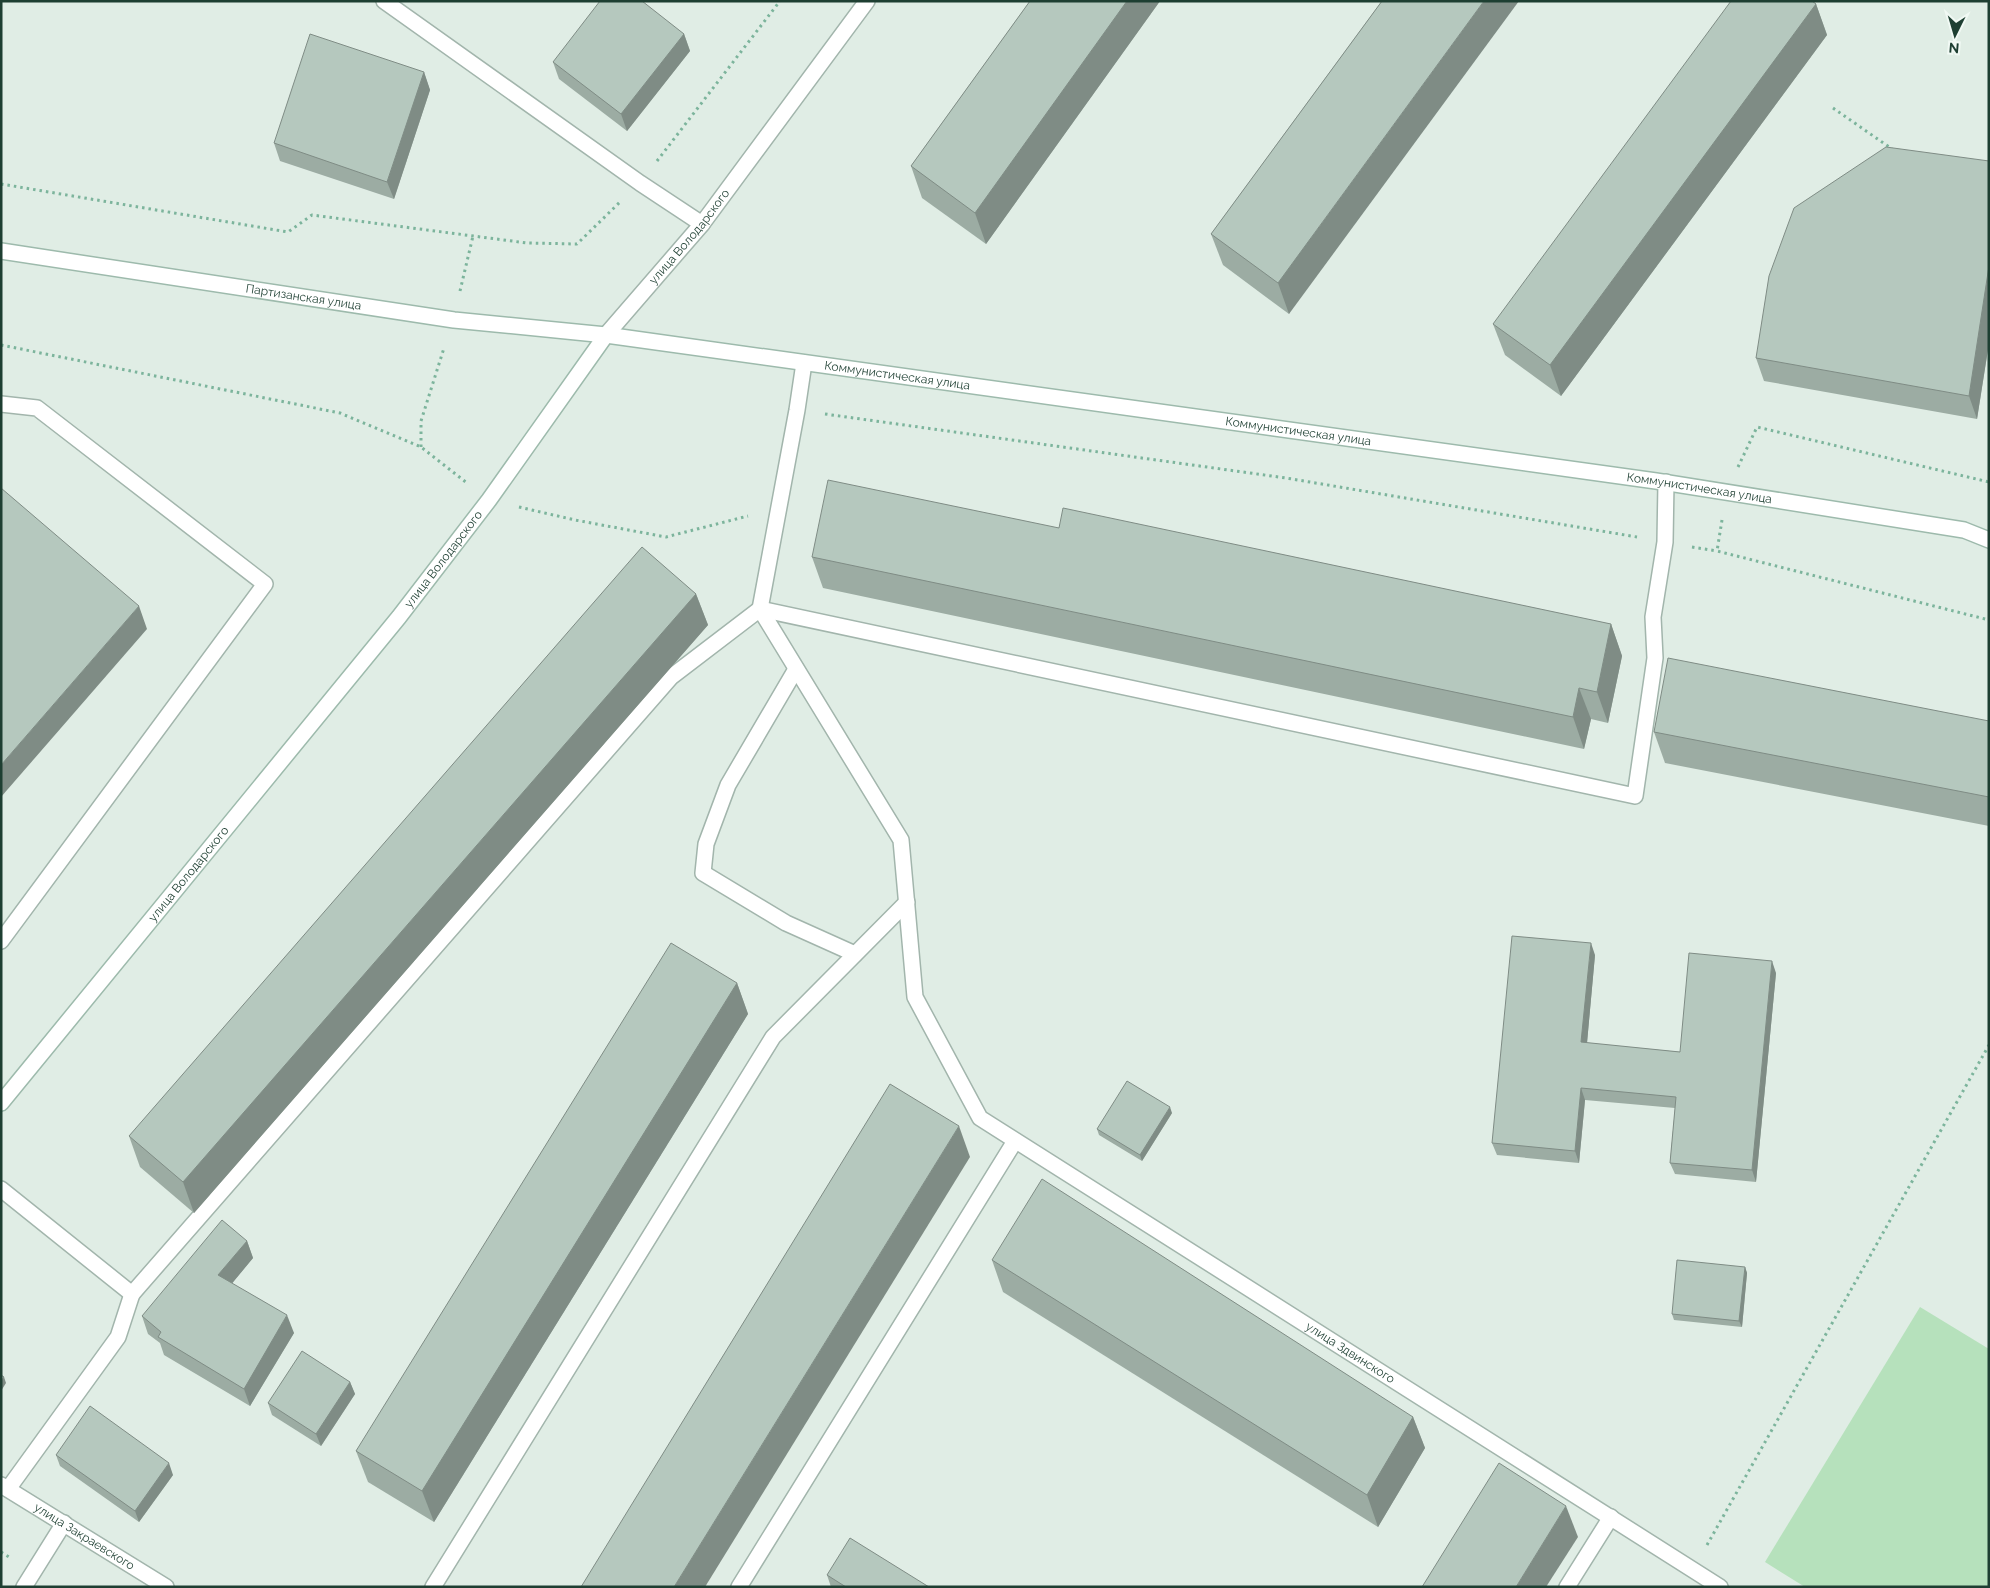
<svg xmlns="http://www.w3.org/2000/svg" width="1990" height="1588" viewBox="0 0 1990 1588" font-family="Raleway,sans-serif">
	<rect width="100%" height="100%" fill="#e0ede5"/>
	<!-- green -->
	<polygon fill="#b6e1bc" points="1920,1307 1989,1349 1989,1587 1805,1587 1765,1562"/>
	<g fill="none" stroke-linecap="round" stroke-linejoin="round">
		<defs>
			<g id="service">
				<polyline points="384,1 640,183 702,224"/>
				<polyline points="1,404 37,408 265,584 1,941"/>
				<polyline points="796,669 728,785 706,844 703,873 786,923 855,954"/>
				<polyline points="1,1189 132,1294 671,677 760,609 1635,796 1655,658 1653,617 1665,542 1666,482"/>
				<polyline points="8,1489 118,1337 132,1294"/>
				<polyline points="24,1587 64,1523"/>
				<polyline points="433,1587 773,1037 907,902"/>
				<polyline points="739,1587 1015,1141"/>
				<polyline points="1567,1587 1611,1517"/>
			</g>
			<g id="minor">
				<path id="s1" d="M804,363L797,410L760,609L901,840L915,997L980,1118L1720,1587"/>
			</g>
			<g id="tertiary">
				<path id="s2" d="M606,335L702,224L867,1"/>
				<path id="s3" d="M1,1485L166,1587"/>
			</g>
			<g id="secondary">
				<path id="s4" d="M1,251L454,320L606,335L1656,481L1964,530L1989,540"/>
				<path id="s5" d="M1,1103L399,617L489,500L606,335"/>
			</g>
		</defs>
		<!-- service casing -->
		<use href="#service" stroke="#a2b5ac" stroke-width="18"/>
		<!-- minor casing -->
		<use href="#minor" stroke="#a2b5ac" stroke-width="18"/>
		<!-- tertiary casing -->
		<use href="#tertiary" stroke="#a2b5ac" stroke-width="18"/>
		<!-- secondary casing -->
		<use href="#secondary" stroke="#9dbaac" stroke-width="18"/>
		<!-- path -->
		<g stroke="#7cb49c" stroke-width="3" stroke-dasharray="2.5 4" stroke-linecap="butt">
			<polyline points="1833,108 1892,149"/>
			<polyline points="657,161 780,1"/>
			<polyline points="1,184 288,232 312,215 527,243 577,244 620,202"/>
			<polyline points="460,291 473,236"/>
			<polyline points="1,345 340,413 421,447 467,483"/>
			<polyline points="825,414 1286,478 1637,537"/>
			<polyline points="421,447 421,421 444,348"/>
			<polyline points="1738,467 1757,427 1989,482"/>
			<polyline points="519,507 575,520 666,537 748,516"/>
			<polyline points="1722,520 1717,551 1989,620"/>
			<polyline points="1692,547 1717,551"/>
			<polyline points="1707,1545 1989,1045"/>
			<polyline points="1,1552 9,1557"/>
		</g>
		<!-- service -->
		<use href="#service" stroke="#fff" stroke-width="15"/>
		<!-- minor -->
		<use href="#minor" stroke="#fff" stroke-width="15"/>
		<!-- tertiary -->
		<use href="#tertiary" stroke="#fff" stroke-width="15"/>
		<!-- secondary -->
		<use href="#secondary" stroke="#fff" stroke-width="15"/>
	</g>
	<!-- wall -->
	<g fill="#9caca3">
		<polygon points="1030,1 1160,1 986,244 922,198 911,166"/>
		<polygon points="1382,1 1289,314 1223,265 1211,234"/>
		<polygon points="1816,4 1827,35 1561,396 1505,355 1493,324"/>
		<polygon points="684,34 690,51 627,131 559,79 553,62"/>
		<polygon points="424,72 430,90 394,199 280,161 274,143"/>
		<polygon points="1989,161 1989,343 1977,419 1764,381 1756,358"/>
		<polygon points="1059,528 1611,624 1622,656 1608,723 1591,719 1584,749 823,588 812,557"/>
		<polygon points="696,594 708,625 194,1213 140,1167 129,1136"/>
		<polygon points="1989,721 1989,826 1665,763 1654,732"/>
		<polygon points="1595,955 1587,1043 1680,1052 1776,973 1756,1182 1675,1174 1670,1163 1675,1108 1585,1100 1579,1163 1497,1155 1492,1143"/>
		<polygon points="737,983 748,1014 434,1522 368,1482 356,1451"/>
		<polygon points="1172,1113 1142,1161 1099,1135 1097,1129"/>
		<polygon points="247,1241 253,1258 232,1283 294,1333 250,1406 164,1355 160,1343 148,1334 142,1316"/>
		<polygon points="992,1260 1413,1417 1425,1448 1378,1527 1003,1292"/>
		<polygon points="1745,1267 1747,1273 1742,1327 1674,1320 1672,1314"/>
		<polygon points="350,1382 355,1394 321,1446 272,1415 268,1403"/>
		<polygon points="56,1455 173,1475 139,1522 60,1466"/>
		<polygon points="827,1575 929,1587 831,1587"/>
	</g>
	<!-- shaded-wall -->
	<g fill="#7f8c85">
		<polygon points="1127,1 1160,1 986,244 975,213"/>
		<polygon points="1484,1 1519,1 1289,314 1278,283"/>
		<polygon points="1816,4 1827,35 1561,396 1550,365"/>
		<polygon points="684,34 690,51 627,131 621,114"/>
		<polygon points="424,72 430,90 394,199 387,182"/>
		<polygon points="1989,266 1989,343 1977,419 1969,396"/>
		<polygon points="696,594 708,625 194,1213 183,1182"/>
		<polygon points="139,606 147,629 1,797 1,765"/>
		<polygon points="1611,624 1622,656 1608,723 1597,692"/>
		<polygon points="1579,688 1591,719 1584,749 1573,717"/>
		<polygon points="1591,943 1595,955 1586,1054 1581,1042"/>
		<polygon points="1772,961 1776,973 1756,1182 1752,1170"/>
		<polygon points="737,983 748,1014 434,1522 422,1491"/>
		<polygon points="1581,1088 1585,1100 1579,1163 1575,1151"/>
		<polygon points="1170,1107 1172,1113 1142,1161 1140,1155"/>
		<polygon points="959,1126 970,1157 705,1587 674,1587"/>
		<polygon points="247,1241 253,1258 225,1292 218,1275"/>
		<polygon points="1745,1267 1747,1273 1742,1327 1739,1321"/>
		<polygon points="287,1315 294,1333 250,1406 244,1389"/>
		<polygon points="4,1377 6,1383 1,1391 1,1381"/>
		<polygon points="350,1382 355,1394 321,1446 316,1434"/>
		<polygon points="1413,1417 1425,1448 1378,1527 1367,1495"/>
		<polygon points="169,1463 173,1475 139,1522 135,1511"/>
		<polygon points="1566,1506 1578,1537 1546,1587 1516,1587"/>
	</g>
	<!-- building -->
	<g fill="#b5c8be" stroke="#7f8c85">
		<polygon points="600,1 642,1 684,34 621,114 553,62"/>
		<polygon points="1030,1 1127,1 975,213 911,166"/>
		<polygon points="1382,1 1484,1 1278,283 1211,234"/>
		<polygon points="1731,1 1812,1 1816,4 1550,365 1493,324"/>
		<polygon points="310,34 424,72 387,182 274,143"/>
		<polygon points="1886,147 1989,161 1989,266 1969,396 1756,358 1769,276 1794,208"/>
		<polygon points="828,480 1059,528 1063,508 1611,624 1597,692 1579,688 1573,717 812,557"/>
		<polygon points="1,488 139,606 1,765"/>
		<polygon points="642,547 696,594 183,1182 129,1136"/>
		<polygon points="1668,658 1989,721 1989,797 1654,732"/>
		<polygon points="1512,936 1591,943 1581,1042 1680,1052 1689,953 1772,961 1752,1170 1670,1163 1676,1097 1581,1088 1575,1151 1492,1143"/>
		<polygon points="671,943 737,983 422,1491 356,1451"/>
		<polygon points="1127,1081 1170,1107 1140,1155 1097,1129"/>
		<polygon points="890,1084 959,1126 674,1587 581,1587"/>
		<polygon points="1042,1179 1413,1417 1367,1495 992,1260"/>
		<polygon points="222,1220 247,1241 218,1275 287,1315 244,1389 158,1337 161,1332 142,1316"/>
		<polygon points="1677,1260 1745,1267 1739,1321 1672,1314"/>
		<polygon points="302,1351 350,1382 316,1434 268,1403"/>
		<polygon points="1,1375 4,1377 1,1381"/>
		<polygon points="90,1406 169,1463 135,1511 56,1455"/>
		<polygon points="1499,1463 1566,1506 1516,1587 1422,1587"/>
		<polygon points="850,1538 929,1587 846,1587 827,1575"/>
	</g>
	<g text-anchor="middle" stroke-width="4" stroke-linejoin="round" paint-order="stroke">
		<!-- street labels -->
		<g font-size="12" fill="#1e3f32" stroke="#f1f9f4">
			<text dy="4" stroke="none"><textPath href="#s2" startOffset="129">улица Володарского</textPath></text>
			<text dy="4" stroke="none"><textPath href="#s4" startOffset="306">Партизанская улица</textPath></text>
			<text dy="4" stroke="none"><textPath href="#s4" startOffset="905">Коммунистическая улица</textPath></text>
			<text dy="4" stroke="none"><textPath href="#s4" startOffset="1310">Коммунистическая улица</textPath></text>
			<text dy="4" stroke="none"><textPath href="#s4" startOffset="1715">Коммунистическая улица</textPath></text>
			<text dy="4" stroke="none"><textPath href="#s5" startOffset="701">улица Володарского</textPath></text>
			<text dy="4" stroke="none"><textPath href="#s5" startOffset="296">улица Володарского</textPath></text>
			<text dy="4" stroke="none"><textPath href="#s1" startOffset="1254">улица Здвинского</textPath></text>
			<text dy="4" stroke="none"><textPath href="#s3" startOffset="98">улица Закраевского</textPath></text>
		</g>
	</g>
	<!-- border -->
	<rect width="1990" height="1588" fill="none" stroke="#1e3f32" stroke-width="5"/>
	<!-- north arrow -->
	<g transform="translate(1955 35) rotate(185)" stroke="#f1f9f4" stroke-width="4" paint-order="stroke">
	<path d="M0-4L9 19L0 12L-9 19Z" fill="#1e3f32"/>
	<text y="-8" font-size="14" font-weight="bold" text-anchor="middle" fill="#1e3f32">N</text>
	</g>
</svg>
